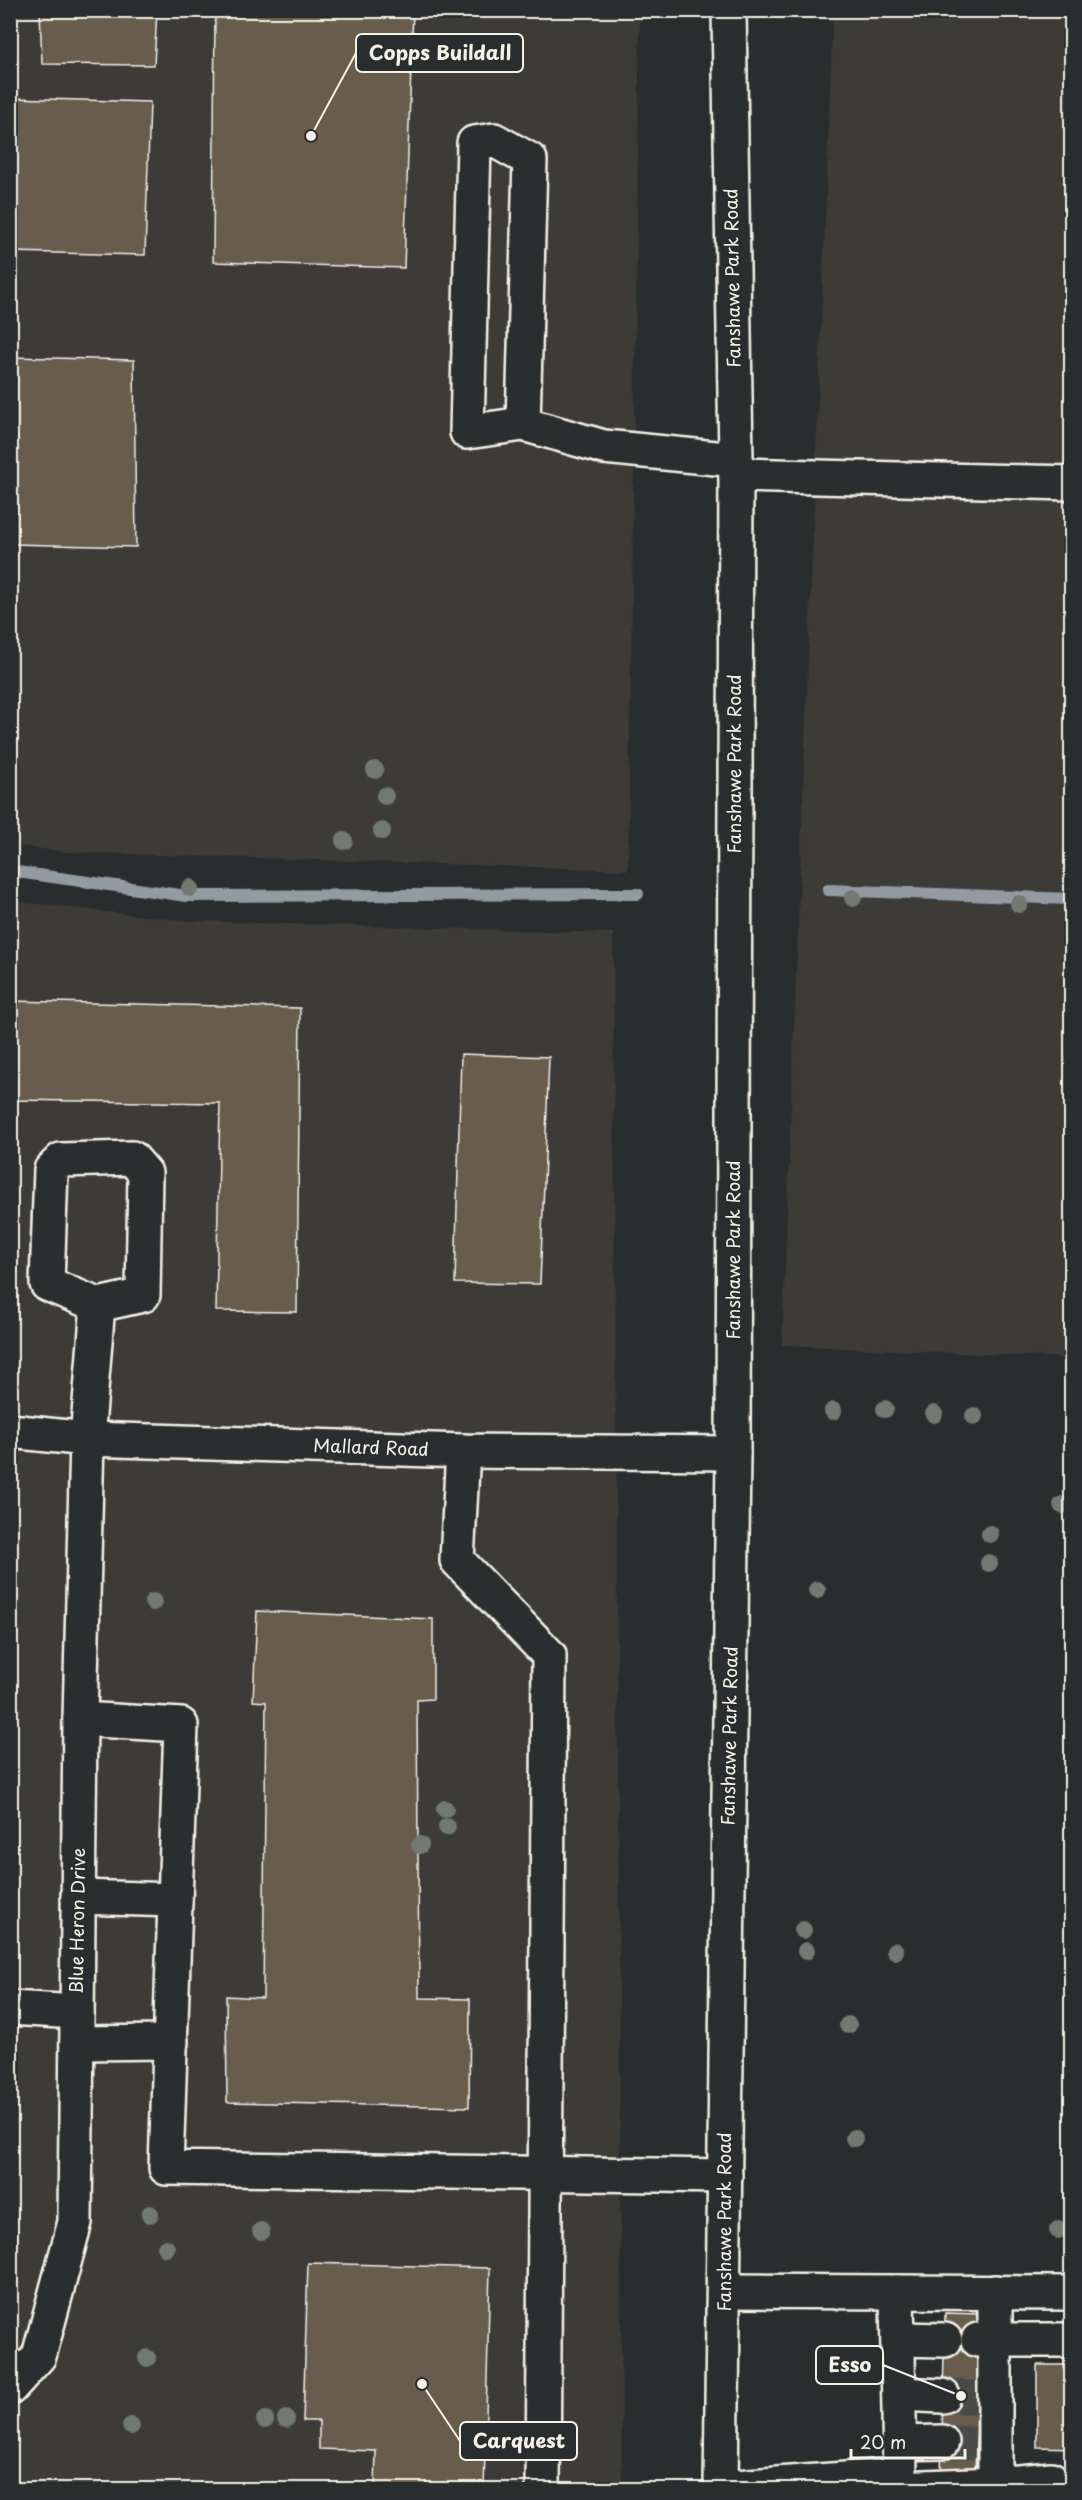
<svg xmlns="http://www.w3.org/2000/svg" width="1082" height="2500" viewBox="0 0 1082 2500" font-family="'Playpen Sans',sans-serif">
	<rect width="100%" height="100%" fill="#2a2d2e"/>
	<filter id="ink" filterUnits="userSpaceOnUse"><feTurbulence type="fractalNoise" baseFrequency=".0167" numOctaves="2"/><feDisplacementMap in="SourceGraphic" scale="12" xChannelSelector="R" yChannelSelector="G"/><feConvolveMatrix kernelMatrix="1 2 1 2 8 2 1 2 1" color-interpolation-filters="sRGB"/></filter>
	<g filter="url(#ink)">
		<!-- built -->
		<g fill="#3c3b38">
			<polygon points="11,11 640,11 628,870 65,852 11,845"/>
			<polygon points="833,11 1071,11 1071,1358 782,1345"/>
			<polygon points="11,901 188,921 613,933 622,2489 11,2490"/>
		</g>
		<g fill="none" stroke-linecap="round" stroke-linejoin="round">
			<!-- stream -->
			<g stroke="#919ba1" stroke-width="12">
				<polyline points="10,871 187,896 638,894"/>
				<polyline points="828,890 1072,899"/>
			</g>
		</g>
		<!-- building -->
		<g fill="#675c4e" stroke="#f4f1e8" stroke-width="1.5">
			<polygon points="40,10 157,10 154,65 42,64"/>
			<polygon points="215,10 413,10 404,268 213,262"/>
			<polygon points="10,98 150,102 145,255 10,252"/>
			<polygon points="10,357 134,360 136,547 10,544"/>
			<polygon points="10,1001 300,1008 297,1312 216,1311 220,1103 10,1100"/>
			<polygon points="461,1054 549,1057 540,1284 455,1283"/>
			<polygon points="1067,1057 1072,1057 1072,1144"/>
			<polygon points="257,1611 433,1619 433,1699 417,1700 419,1998 470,1999 469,2107 227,2102 226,1996 263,1998 266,1702 253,1701"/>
			<polygon points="308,2263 490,2268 484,2490 375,2490 376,2451 319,2449 319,2421 303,2421"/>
			<polygon points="945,2313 979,2314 975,2477 941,2477"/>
			<polygon points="1037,2365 1072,2365 1072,2448 1037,2447"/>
		</g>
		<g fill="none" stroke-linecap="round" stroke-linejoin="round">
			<!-- minor-tunnel -->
			<g stroke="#484a4a" stroke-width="33" stroke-dasharray="33 16" stroke-linecap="butt">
				<polyline points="943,2396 977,2397"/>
				<polyline points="942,2442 976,2443"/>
			</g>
			<defs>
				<g id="minor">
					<polyline points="523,424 467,432 474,143 494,140 530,160 523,424 604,447 736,460"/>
					<polyline points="736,475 1072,483"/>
					<polyline points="10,1431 87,1439 463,1451 733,1453"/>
					<polyline points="463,1451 457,1560 549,1655 543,2490"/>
					<polyline points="80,1719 181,1725 166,2168 725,2176"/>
					<polyline points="78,1897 175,1900"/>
					<polyline points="10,2008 77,2012"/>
					<polyline points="77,2043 171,2042"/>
					<polyline points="725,2291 897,2292"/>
					<polyline points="898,2339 945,2340"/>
					<polyline points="978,2340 1072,2340"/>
					<polyline points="10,2388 39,2356 75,2222 80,1719 87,1439 98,1305 143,1295 145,1173 132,1158 61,1160 51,1170 47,1284 98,1305"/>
					<polyline points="899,2394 943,2396"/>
					<polyline points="900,2443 942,2442"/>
					<polyline points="900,2475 901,2488 995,2484 995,2292"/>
					<polyline points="995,2484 1051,2479 1050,2490"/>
					<polyline points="721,2488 900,2475 897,2292 1072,2293"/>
				</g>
				<polyline id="major" points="721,2490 733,1453 736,460 729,10"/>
			</defs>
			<!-- minor casing -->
			<use href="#minor" stroke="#f4f1e8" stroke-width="38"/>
			<!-- major casing -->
			<use href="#major" stroke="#f4f1e8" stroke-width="38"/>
			<!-- minor -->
			<use href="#minor" stroke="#2a2d2e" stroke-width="33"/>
			<!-- major -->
			<use href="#major" stroke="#2a2d2e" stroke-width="33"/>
		</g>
		<!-- trees -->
		<g fill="#727872">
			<circle cx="375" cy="770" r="9"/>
			<circle cx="385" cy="796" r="9"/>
			<circle cx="382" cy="831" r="9"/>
			<circle cx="344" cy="841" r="9"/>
			<circle cx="190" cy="888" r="9"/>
			<circle cx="853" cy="898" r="9"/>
			<circle cx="1019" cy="904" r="9"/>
			<circle cx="885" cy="1409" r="9"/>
			<circle cx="833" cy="1411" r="9"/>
			<circle cx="934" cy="1414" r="9"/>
			<circle cx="974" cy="1416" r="9"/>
			<circle cx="1062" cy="1505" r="9"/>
			<circle cx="990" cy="1534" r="9"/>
			<circle cx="989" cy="1563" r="9"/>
			<circle cx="817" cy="1590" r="9"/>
			<circle cx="153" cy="1602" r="9"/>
			<circle cx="445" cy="1809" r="9"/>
			<circle cx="447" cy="1827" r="9"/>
			<circle cx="420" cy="1845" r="9"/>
			<circle cx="803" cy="1930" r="9"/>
			<circle cx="806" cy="1951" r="9"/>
			<circle cx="895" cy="1951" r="9"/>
			<circle cx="848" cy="2025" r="9"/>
			<circle cx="854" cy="2138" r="9"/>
			<circle cx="150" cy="2214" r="9"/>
			<circle cx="1058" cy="2230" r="9"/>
			<circle cx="261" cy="2231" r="9"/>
			<circle cx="166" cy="2248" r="9"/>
			<circle cx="147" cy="2358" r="9"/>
			<circle cx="286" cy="2419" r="9"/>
			<circle cx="265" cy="2420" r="9"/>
			<circle cx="131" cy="2426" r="9"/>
		</g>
	</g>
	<g text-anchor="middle" stroke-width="4.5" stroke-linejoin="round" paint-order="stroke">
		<!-- street labels -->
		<g font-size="18" fill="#f4f1e8" stroke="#2a2d2e">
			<text transform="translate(733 278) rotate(-91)" y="6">Fanshawe Park Road</text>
			<text transform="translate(735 764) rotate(-90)" y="6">Fanshawe Park Road</text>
			<text transform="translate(734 1250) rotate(-90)" y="6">Fanshawe Park Road</text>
			<text transform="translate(371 1448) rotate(2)" y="6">Mallard Road</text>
			<text transform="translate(730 1736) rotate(-89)" y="6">Fanshawe Park Road</text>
			<text transform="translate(78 1921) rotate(-89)" y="6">Blue Heron Drive</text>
			<text transform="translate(725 2222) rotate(-90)" y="6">Fanshawe Park Road</text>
		</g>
	</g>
	<!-- callouts -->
	<path fill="none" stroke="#f4f1e8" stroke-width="2" d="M311 136L356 53M961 2396L883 2365M422 2384L460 2441"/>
	<g fill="#f4f1e8" stroke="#2a2d2e" stroke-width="2">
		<circle cx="311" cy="136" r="6"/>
		<circle cx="961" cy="2396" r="6"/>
		<circle cx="422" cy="2384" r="6"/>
	</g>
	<g fill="#2a2d2e" stroke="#f4f1e8" stroke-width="2">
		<rect x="356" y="34" width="167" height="38" rx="6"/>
		<rect x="816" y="2346" width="67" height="38" rx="6"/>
		<rect x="460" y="2422" width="117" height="38" rx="6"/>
	</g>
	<g font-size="20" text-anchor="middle" font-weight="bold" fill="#f4f1e8">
		<text x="440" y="60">Copps Buildall</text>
		<text x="850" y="2372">Esso</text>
		<text x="519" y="2448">Carquest</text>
	</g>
	<!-- margin -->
	<rect width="1082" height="2500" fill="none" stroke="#2a2d2e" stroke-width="36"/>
	<rect x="18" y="18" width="1046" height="2464" fill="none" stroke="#f4f1e8" stroke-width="2" filter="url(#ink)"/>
	<!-- scale -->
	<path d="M851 2449v9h114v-9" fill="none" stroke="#f4f1e8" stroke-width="3"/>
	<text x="860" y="2449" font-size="18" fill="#f4f1e8" stroke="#2a2d2e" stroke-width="4.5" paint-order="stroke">20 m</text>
</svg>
